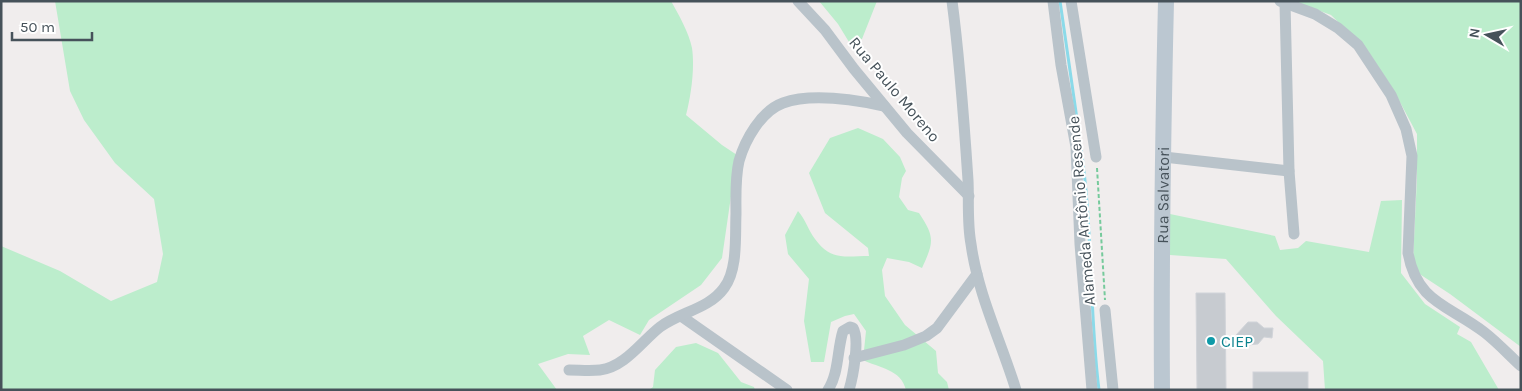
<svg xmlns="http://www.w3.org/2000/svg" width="1522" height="391" viewBox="0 0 1522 391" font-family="Karla,sans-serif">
	<rect width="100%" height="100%" fill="#f0eded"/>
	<!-- green -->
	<g fill="#bcedcc">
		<path d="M55,1H671C679,15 689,33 692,48C695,68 691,96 686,115L722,145L737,155L722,258L701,285L649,320L640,335L609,320L583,336L590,355L568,354L538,364L557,390H1V246L60,271L111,301L157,282L163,254L154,199L115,163L84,120L70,91Z"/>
		<polygon points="819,1 877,1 862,39 849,42 838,24"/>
		<polygon points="1293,1 1521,1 1521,347 1450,294 1418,273 1413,260 1417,178 1417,134 1393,89 1368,51 1331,15"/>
		<path d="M858,128L883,139L900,157L906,171L902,178L899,197L908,210L919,213C935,237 934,242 922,268L909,262L887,258L882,270L885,296L905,325L936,351L938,373L947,382L949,390H906C901,369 879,368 863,360L866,331L854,314L845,316L831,322L824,362H811L804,321L809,279L788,254L785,235L798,211C806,220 808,230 815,239C831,261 845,256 869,256L868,248L825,213L809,173L830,138Z"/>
		<polygon points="1402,200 1401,273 1425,304 1460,327 1457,334 1471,342 1499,390 1325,390 1323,361 1276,316 1226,259 1170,255 1170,214 1275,236 1280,250 1298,248 1306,241 1369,252 1381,201"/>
		<polygon points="696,343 718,353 741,382 754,387 755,390 649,390 653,387 655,370 676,347"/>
	</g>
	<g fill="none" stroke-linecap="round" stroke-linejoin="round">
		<!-- stream -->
		<g stroke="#8bdae9" stroke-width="3">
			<polyline points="1060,1 1079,133"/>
			<path d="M1081,149C1093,228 1089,310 1099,390"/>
		</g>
	</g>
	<!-- building -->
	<g fill="#c7cbd0" stroke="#d1d4d9">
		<polygon points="1196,293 1225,293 1226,390 1197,390"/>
		<polygon points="1248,322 1257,322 1264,328 1273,328 1272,338 1264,337 1258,344 1248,345 1236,335"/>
		<rect x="1253" y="372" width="55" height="18"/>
	</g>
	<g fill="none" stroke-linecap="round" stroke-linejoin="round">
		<!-- path -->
		<polyline stroke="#76ca9c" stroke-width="2" stroke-dasharray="4 2.5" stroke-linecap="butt" points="1097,168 1105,300"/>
		<!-- street -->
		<g stroke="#b9c3ca" stroke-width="11">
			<polyline points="798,1 825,30 854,69 907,133 969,196"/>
			<path d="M952,1C960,61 964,120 968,180C969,201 967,223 971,244C978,295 1001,341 1016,390"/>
			<polyline points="1053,1 1061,65 1076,147 1080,244 1092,390"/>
			<polyline points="1071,1 1096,157"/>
			<path d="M1280,1L1315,14L1338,28L1358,45L1391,95L1406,129L1412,156L1408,253C1417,303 1449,305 1484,332C1497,342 1509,355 1521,366"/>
			<polyline points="1285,3 1289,171 1294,234"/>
			<polyline points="1164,157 1289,171"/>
			<polyline points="1105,310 1113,390"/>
			<polyline points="681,316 787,390"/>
			<polyline points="854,358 904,345 926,336 937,328 977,274"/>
			<path d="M569,370C579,370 590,371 600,370C625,367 642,341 660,327C680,312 709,309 724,288C738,270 735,236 736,214C736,197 735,178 739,161C745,140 761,111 783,103C811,93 856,100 884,106"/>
			<path d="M828,390C839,373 837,350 843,331L850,327L853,328C860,339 853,377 849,390"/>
		</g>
		<!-- secondary -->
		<path stroke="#bbc7d1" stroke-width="16" id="s1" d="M1162,390C1161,260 1163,131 1166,1"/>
	</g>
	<!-- markers -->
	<circle fill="#0f9aa8" stroke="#fff" stroke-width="2" cx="1211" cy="341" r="5"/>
	<g text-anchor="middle" stroke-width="4" stroke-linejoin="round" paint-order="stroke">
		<!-- street labels -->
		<g font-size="16" fill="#46525a" stroke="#fff">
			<text transform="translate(895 89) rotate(50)" y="6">Rua Paulo Moreno</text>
			<text dy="6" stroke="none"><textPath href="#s1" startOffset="195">Rua Salvatori</textPath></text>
			<text transform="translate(1081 211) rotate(-95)" y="6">Alameda Antônio Resende</text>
		</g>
		<!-- culture labels -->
		<g font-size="16" fill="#0d838f" stroke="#fff" text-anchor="start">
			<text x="1221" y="347">CIEP</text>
		</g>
	</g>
	<!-- border -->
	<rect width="1522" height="391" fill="none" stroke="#46525a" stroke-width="5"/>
	<!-- north arrow -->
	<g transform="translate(1487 35) rotate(279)" stroke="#ffffff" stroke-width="4" paint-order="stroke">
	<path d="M0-4L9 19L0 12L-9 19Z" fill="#46525a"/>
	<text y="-8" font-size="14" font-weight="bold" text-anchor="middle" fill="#46525a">N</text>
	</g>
	<!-- scale -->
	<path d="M12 32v8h80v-8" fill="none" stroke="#46525a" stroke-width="2.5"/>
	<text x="20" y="32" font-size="15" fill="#46525a" stroke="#ffffff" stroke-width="4" paint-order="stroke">50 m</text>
</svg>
